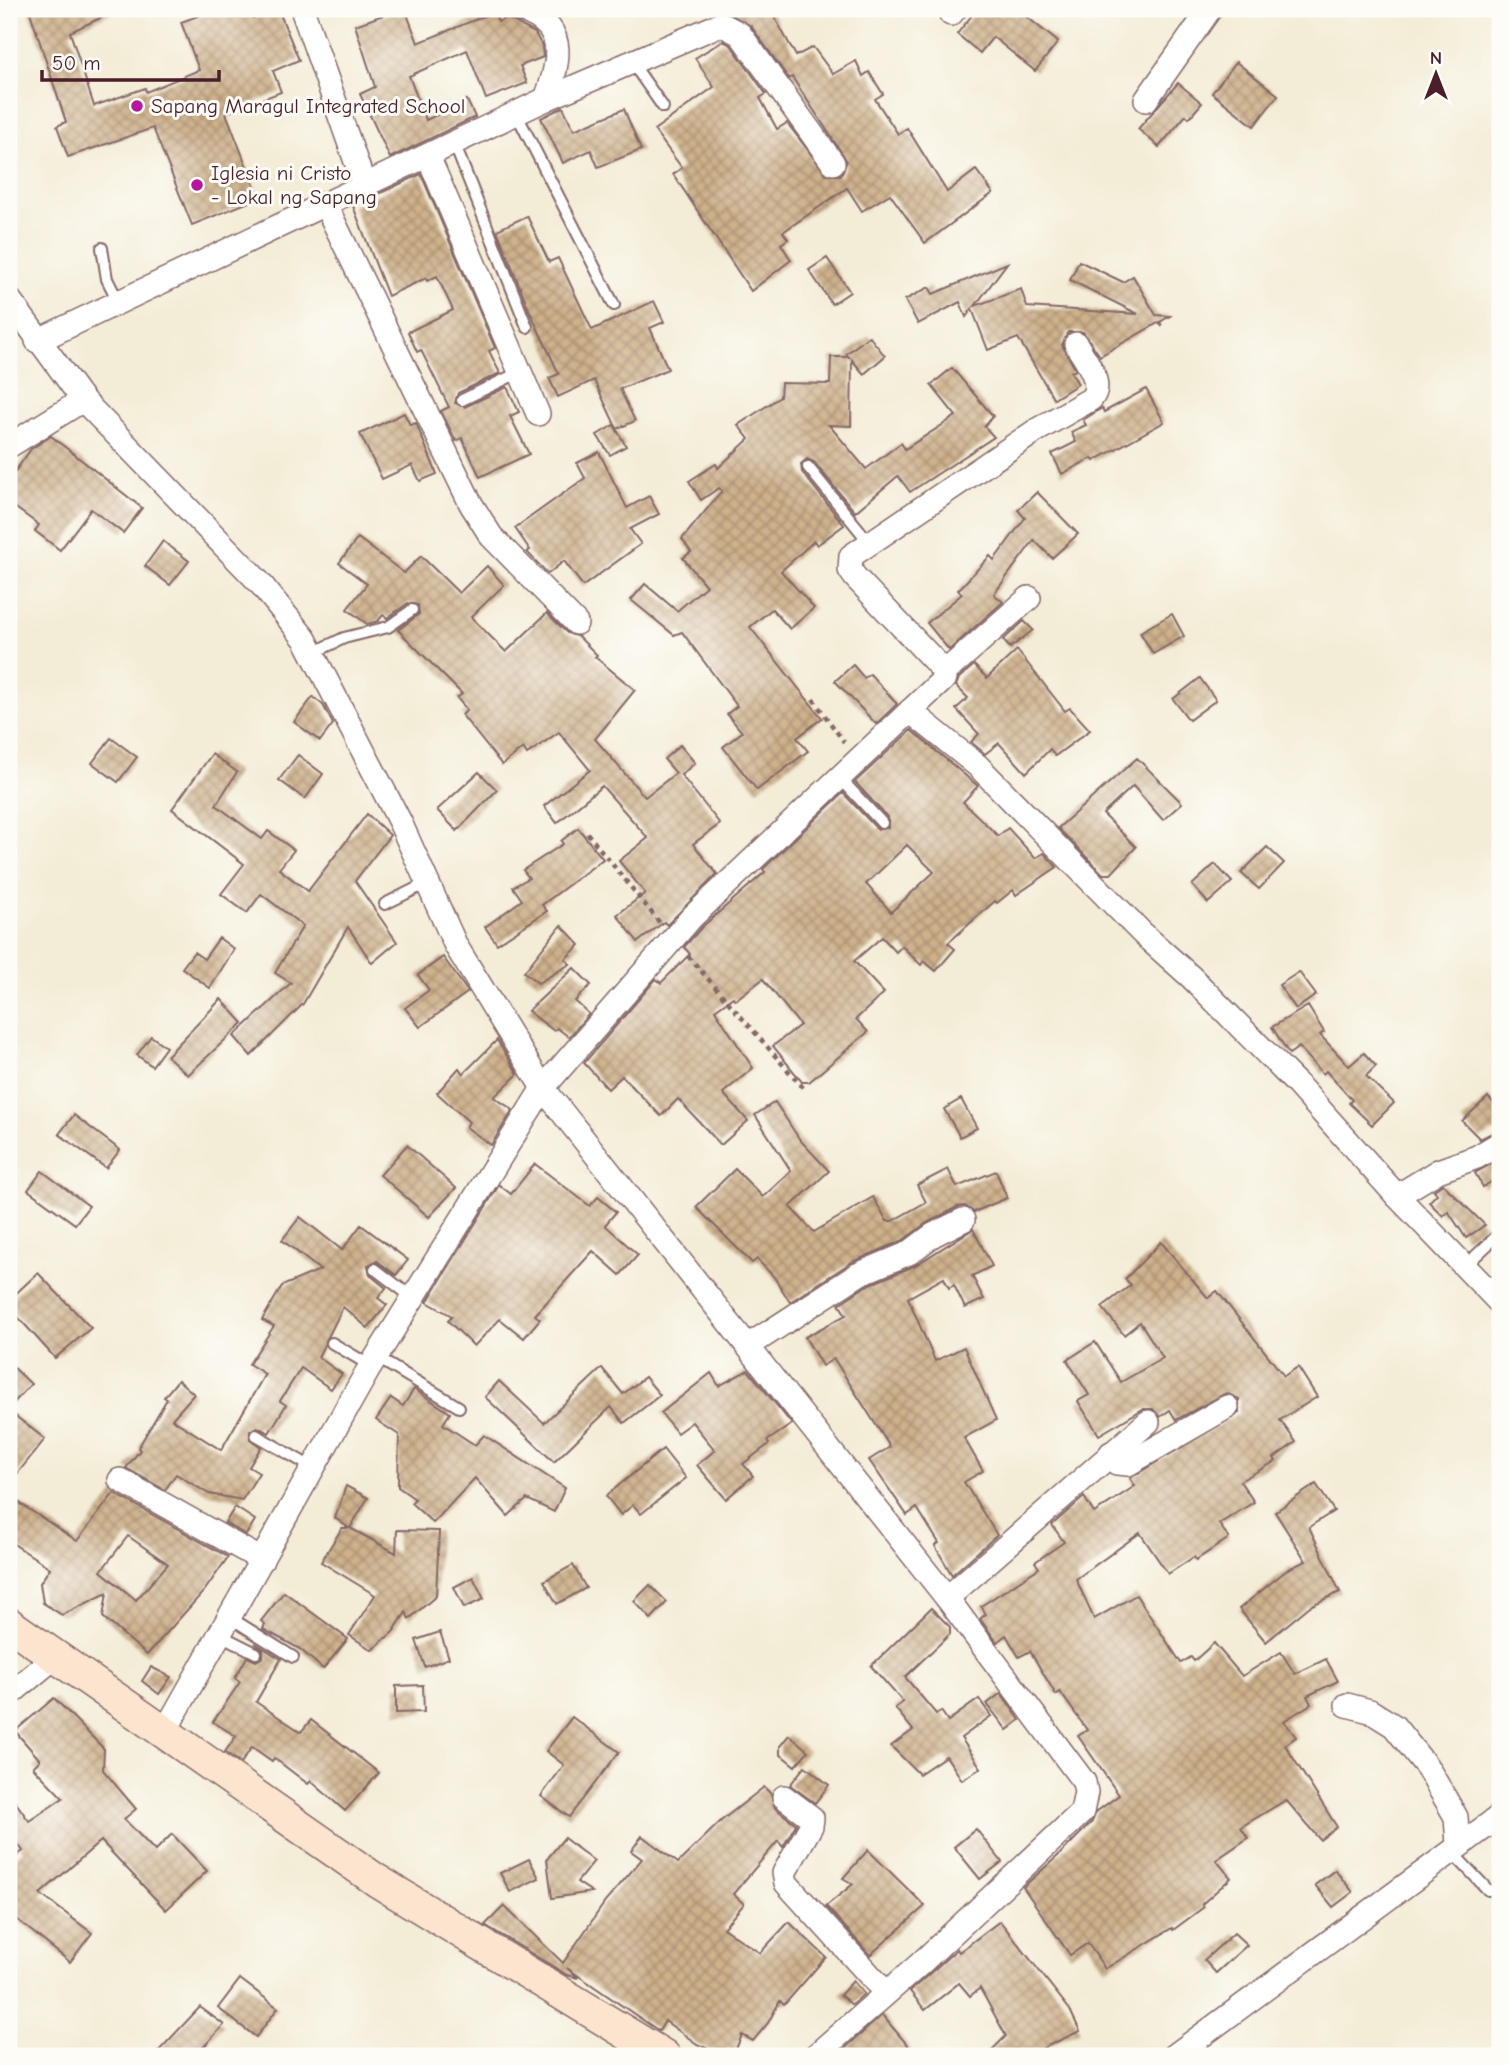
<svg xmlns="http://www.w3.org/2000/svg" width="1509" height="2065" viewBox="0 0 1509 2065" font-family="'Comic Neue',sans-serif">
	<defs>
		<pattern id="building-cross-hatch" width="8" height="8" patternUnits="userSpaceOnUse" patternTransform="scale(1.75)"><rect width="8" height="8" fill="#ceb28c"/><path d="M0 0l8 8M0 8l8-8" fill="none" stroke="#a99073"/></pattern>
	</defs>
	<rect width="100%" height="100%" fill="#fdfcf7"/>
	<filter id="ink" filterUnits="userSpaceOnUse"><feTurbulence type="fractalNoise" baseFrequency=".0143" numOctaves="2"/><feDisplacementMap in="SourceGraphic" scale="14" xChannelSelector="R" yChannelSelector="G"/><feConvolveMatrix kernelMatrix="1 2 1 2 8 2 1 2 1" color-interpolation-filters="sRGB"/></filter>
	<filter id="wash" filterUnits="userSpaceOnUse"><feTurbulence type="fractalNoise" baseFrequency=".00686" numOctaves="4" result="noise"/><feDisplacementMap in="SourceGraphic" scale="28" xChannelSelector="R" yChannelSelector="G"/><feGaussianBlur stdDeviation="1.57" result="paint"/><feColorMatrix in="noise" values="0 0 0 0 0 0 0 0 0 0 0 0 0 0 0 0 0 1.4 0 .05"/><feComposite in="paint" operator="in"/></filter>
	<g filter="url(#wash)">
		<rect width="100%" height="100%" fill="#f3ecd6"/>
		<g id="blocks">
			<!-- building -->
			<g fill="url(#building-cross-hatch)" fill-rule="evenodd">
				<polygon points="29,9 120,9 70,32 94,106 145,88 146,92 199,70 181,22 217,9 249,9 253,18 278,9 299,60 273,71 281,92 226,113 259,198 192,225 153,128 68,157 57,126 66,122"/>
				<polygon points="400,9 405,9 418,43 494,12 498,22 507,18 535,33 542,46 543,57 520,66 527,83 486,99 467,50 409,76 426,120 467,100 475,117 390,158 360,94 375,87 355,25"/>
				<polygon points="720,9 770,9 796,56 813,47 833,74 856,61 863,76 869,72 883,94 875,99 898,134 907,128 947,192 976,170 993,193 925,243 890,194 862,211 847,188 783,232 788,239 781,244 791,260 751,291 673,174 682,168 654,130 714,87 695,58 723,41 731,45 766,94 760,98 777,129 787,123 827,175 841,175 847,161 792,77 789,79 751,26"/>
				<polygon points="977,9 1017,9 1058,42 1035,71 993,37 980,53 957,34"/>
				<polygon points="1236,62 1278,95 1254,126 1212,93"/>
				<polygon points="1178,83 1202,103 1189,118 1186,115 1159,147 1138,129"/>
				<polygon points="563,107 574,130 624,109 641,150 598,167 591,150 563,163 541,118"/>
				<polygon points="421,174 495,348 489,351 500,373 458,393 455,403 465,407 507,387 519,412 510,416 529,454 480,477 462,438 456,441 441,411 449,407 421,350 417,352 408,332 453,310 437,276 427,281 426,278 388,296 353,206"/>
				<polygon points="527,216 549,262 558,258 592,330 654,301 664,322 650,328 668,369 620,389 635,421 617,429 594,380 558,397 549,378 559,374 530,312 497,230"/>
				<polygon points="827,258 850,292 832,304 809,270"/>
				<polygon points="1079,261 1123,282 1133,276 1156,315 1170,316 1160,322 1162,326 1158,323 1100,356 1083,332 1068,332 1062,345 1076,370 1071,372 1078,384 1054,399 1018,338 988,350 972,309 966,317 960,302 918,324 905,300 929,287 933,294 1007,263 975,306 1021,289 1027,307 1138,314 1070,280"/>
				<polygon points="869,336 885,356 864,374 852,360 851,426 829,425 866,469 901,443 905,449 956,416 931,385 952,368 993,416 984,426 994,437 910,492 898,476 855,512 814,462 807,459 801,464 802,472 844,525 817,545 814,541 781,571 814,608 790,629 772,609 750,627 822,718 797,738 808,751 757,790 723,747 742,732 727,714 737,706 682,632 674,635 631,600 645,584 677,611 706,586 683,558 691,552 682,539 722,491 719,488 701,500 689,481 716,464 718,468 749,439 738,425 780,397 781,383 830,384 831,357 849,357 846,354"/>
				<polygon points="1146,389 1164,422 1094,461 1092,458 1062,474 1052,454 1076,442 1071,432 1086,425 1083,420 1102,408 1104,412"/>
				<polygon points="404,413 410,425 416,423 437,474 420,481 412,465 382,479 360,434"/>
				<polygon points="614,425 626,446 610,455 597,435"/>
				<polygon points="51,436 142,508 123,533 91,509 60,550 35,531 39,525 9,503 9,480 31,449"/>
				<polygon points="599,452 627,508 649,496 659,514 630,529 641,544 583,586 564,561 548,574 527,552 530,550 515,528 585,478 577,463"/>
				<polygon points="1037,492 1078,534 1052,558 1034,540 994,594 1003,602 949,650 927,623 962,594 958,590 990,556 994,560 1025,518 1018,510"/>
				<polygon points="358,538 404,573 421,556 459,593 487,566 504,585 471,617 506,652 547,613 567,633 579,637 597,655 595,657 635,690 595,739 645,797 676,773 664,759 680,745 695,763 681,775 720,824 693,844 717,874 667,925 664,922 638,942 617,915 645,893 619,861 648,838 602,786 557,823 544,806 590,770 559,732 527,754 523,748 502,765 462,715 467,710 457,698 462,694 398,630 419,614 418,605 408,603 387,618 383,615 378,621 367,624 347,609 367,584 339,563"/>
				<polygon points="163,541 189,561 170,585 145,566"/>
				<polygon points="1172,614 1184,636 1153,654 1140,632"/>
				<polygon points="1024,621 1033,630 1010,648 1003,640"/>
				<polygon points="1017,650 1065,711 1070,708 1090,730 1055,756 1050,749 1026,773 999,743 985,754 971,742 979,734 956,709 968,698 956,686 959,678 974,665 987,678"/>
				<polygon points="853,665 864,678 870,674 897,704 876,724 835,681"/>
				<polygon points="1200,678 1216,700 1189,720 1173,699"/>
				<polygon points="313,697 323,705 333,724 320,741 294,722"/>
				<path d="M911,730L978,786L963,802L998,836L1008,828L1035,858L1044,853L1057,867L1016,895L1013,890L997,903L995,901L948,943L955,949L936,971L924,961L921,965L902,946L896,952L882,937L854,961L884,993L856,1019L868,1032L809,1082H802L773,1046L800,1025L763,979L735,1000L733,997L715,1010L753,1068L723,1093L748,1121L721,1145L678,1099L661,1116L622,1076L608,1089L584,1063L656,979L661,983L690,954L684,947L702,927L765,872L763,869L843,793L877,829L888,828V818L855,782ZM907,845L934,872L891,912L866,884Z"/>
				<polygon points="111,738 137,757 118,782 92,763"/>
				<polygon points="212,754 237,772 216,805 262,839 268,831 294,850 279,869 308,891 367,814 390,835 355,881 397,942 372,963 348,927 303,1004 251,1056 234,1036 291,983 275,973 303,926 261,894 247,913 221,894 244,864 172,809"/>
				<polygon points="298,755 323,774 305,799 279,780"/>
				<polygon points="1137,758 1182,803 1163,820 1133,786 1103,814 1136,847 1111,874 1103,874 1058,828"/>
				<polygon points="479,772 497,790 457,831 437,810"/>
				<polygon points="578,828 603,859 542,905 547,911 497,944 485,927 522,900 513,887 529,878 523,870 563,844 561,841"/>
				<polygon points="1267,847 1284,863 1259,889 1241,873"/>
				<polygon points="1215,864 1232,882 1208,903 1192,885"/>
				<polygon points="561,925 580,945 565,959 570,964 538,983 524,972"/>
				<polygon points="219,938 234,949 210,988 182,968 194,952 204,959"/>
				<polygon points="443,957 468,992 420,1027 405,1008 429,990 418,975"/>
				<polygon points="574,968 591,985 575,1001 589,1014 569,1037 557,1028 554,1031 528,1011"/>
				<polygon points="1299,972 1316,995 1296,1009 1279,985"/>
				<polygon points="221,999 243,1023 188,1075 167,1056"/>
				<polygon points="1308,1006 1324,1032 1320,1035 1349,1066 1364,1053 1376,1066 1366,1076 1394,1103 1372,1125 1349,1103 1352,1100 1326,1071 1323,1074 1299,1047 1289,1054 1272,1027"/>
				<polygon points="151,1036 166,1047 152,1066 137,1055"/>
				<polygon points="497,1040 518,1074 494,1097 513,1110 491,1145 466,1127 469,1122 437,1093 459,1068 463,1074"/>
				<polygon points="1488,1097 1500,1110 1500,1129 1480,1139 1462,1121"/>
				<polygon points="961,1099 977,1128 960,1137 944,1109"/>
				<polygon points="775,1102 800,1140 829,1171 790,1207 814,1232 873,1197 887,1221 892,1221 926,1202 917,1185 948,1169 957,1187 996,1171 1007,1198 974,1212 965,1206 957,1207 927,1223 902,1241 852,1262 790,1302 774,1277 757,1259 752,1263 696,1207 735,1169 763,1197 791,1171 755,1115"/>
				<polygon points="74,1115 120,1150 106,1168 59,1134"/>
				<polygon points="407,1145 456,1188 429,1217 380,1175"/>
				<polygon points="1500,1159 1500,1176 1483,1187 1475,1173"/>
				<polygon points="535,1164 590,1206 598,1197 616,1212 605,1225 638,1255 620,1275 593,1251 535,1315 540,1319 524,1338 500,1319 474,1346 448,1321 452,1316 427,1302 499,1185 511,1194"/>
				<polygon points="42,1171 89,1206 75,1224 28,1190"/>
				<polygon points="1443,1184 1445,1186 1485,1225 1466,1238 1448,1211 1443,1216 1429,1202 1437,1194 1434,1190"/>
				<polygon points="300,1217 342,1250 361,1225 408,1260 396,1275 377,1261 368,1265 370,1275 386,1288 378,1298 387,1305 368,1328 343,1307 318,1357 342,1374 331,1389 301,1368 280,1401 286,1405 269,1433 257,1427 250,1431 250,1439 261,1447 249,1467 259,1473 242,1500 209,1494 176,1474 165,1490 126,1468 140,1450 138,1448 167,1399 164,1397 178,1380 194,1394 172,1419 221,1450 265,1374 249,1364 274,1326 262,1320 282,1286 320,1270 282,1240"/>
				<polygon points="973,1229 992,1266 972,1276 984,1299 965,1308 954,1285 949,1288 944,1278 908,1298 935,1361 964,1347 996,1420 964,1438 983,1471 964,1482 997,1535 952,1575 935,1546 939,1543 917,1508 907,1515 869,1460 890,1447 834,1359 822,1366 805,1337 846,1315 839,1304 866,1286 914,1266"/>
				<polygon points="1161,1242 1208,1298 1217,1291 1284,1376 1298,1367 1317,1397 1280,1420 1296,1442 1274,1458 1276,1461 1240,1481 1254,1502 1219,1524 1229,1538 1196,1560 1194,1557 1168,1574 1140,1533 1076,1579 1094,1619 1136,1595 1181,1663 1191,1657 1194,1661 1214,1643 1242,1676 1281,1652 1295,1674 1326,1659 1338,1681 1307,1696 1311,1704 1284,1721 1296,1737 1285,1745 1337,1827 1320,1840 1286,1800 1241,1827 1248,1838 1216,1860 1231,1878 1202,1904 1204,1907 1173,1930 1172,1928 1105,1969 1088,1943 1070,1955 1023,1887 1059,1855 1092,1822 1096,1812 1119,1795 1078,1736 1087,1730 1060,1692 1056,1695 1030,1651 1019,1657 1006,1635 997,1642 980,1619 986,1614 981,1606 1039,1568 1035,1562 1064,1542 1052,1525 1084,1497 1094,1513 1135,1486 1130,1478 1239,1413 1239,1399 1226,1393 1176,1420 1170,1410 1160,1417 1153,1409 1143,1409 1099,1435 1078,1401 1089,1395 1067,1360 1095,1342 1121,1382 1163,1358 1140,1322 1124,1335 1102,1307 1131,1285 1125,1279"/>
				<polygon points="38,1273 91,1328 55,1358 9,1307 9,1300"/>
				<polygon points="9,1363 31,1384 9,1408"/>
				<polygon points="602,1368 623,1394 645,1377 660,1395 624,1423 611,1407 554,1462 485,1397 499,1381 544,1423"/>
				<polygon points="748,1370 792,1424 767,1441 769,1444 743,1464 753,1476 726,1499 697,1465 715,1450 692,1422 677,1433 661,1413 711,1373 719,1386"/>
				<polygon points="414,1389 450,1413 443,1424 475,1445 484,1435 565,1488 554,1512 527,1499 508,1516 475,1478 433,1523 411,1503 415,1499 398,1487 399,1435 376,1420 391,1398 403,1406"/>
				<polygon points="9,1411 45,1439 9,1484"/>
				<polygon points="663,1449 686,1478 641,1514 633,1505 621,1515 606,1496"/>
				<polygon points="1316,1484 1334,1511 1309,1527 1340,1592 1310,1606 1266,1642 1239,1609 1288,1569 1306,1561 1275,1512"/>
				<polygon points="346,1486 368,1498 350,1528 396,1553 397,1530 439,1531 436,1596 409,1619 406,1612 393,1632 372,1650 349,1635 375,1595 321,1562 342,1528 349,1528 335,1518"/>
				<path d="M114,1493L228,1557L205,1590L147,1655L103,1617L107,1593L62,1615L43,1603L40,1583L50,1568L9,1541V1496L77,1541ZM128,1536L168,1564L136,1600L101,1571Z"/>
				<polygon points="235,1507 255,1520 246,1535 225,1523"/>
				<polygon points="573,1565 586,1588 557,1604 544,1581"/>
				<polygon points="473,1577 484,1599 464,1608 454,1587"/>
				<polygon points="650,1585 667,1602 651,1619 634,1601"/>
				<polygon points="284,1592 348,1639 323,1669 300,1649 263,1629 265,1624 261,1621"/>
				<polygon points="931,1608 950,1627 950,1634 905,1677 936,1714 941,1711 948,1721 979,1699 991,1716 961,1738 981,1768 962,1780 946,1756 919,1774 891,1746 913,1730 895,1708 903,1702 871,1666"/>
				<polygon points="440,1632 449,1658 425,1667 416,1640"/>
				<polygon points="255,1643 281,1659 256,1702 301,1732 311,1720 379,1773 345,1811 311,1781 308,1784 274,1758 272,1761 252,1747 241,1763 225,1752 236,1736 213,1722 240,1682 235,1678 247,1657 256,1661 263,1657 263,1649"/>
				<polygon points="151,1667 171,1677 159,1694 142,1681"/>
				<polygon points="423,1685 424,1712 396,1713 396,1686"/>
				<polygon points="1001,1693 1020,1720 1007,1730 987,1704"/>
				<polygon points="54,1698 104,1749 103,1770 136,1809 124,1819 155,1851 172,1834 207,1871 166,1910 101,1841 40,1894 92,1933 70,1962 9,1913 9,1862 23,1851 9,1832 9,1793 29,1821 63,1798 33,1767 40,1760 15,1731"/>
				<polygon points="572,1717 619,1752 569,1817 541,1796 564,1765 546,1751"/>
				<polygon points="789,1735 808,1751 795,1766 780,1754 780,1746"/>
				<polygon points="805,1766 829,1785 815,1803 790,1785"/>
				<polygon points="764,1787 771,1794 775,1808 796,1824 783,1847 778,1841 733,1894 744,1904 723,1928 760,1953 789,1922 826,1957 784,2005 780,2001 768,2023 753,2041 742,2035 733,2056 724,2056 697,2044 665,2021 659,2031 567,1968 578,1978 567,1975 485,1925 504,1906 563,1963 605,1902 642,1859 631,1851 642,1836 678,1863 722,1820"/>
				<polygon points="976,1829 1002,1862 980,1879 954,1847"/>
				<polygon points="564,1838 594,1861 577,1882 592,1892 552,1898 547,1859"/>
				<polygon points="868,1850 925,1906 870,1955 826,1906 853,1884 843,1878"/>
				<polygon points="529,1859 539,1878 510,1892 500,1873"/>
				<polygon points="1335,1870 1353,1892 1333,1907 1315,1885"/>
				<polygon points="1000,1921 1070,2010 1080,2031 1026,2056 986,2056 1006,2036 980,1988 970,1996 959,1983 925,2010 910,1991 957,1949 959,1952"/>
				<polygon points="1234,1933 1247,1945 1216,1973 1204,1960"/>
				<polygon points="240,1979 278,2008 256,2037 218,2008"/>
				<polygon points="853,1981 864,1994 852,2005 840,1995"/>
				<polygon points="200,2007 224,2025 195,2056 154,2056"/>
				<polygon points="882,2015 917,2056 837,2056 842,2051"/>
			</g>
		</g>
	</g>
	<g filter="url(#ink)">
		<use href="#blocks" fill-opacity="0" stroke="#856767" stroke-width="2"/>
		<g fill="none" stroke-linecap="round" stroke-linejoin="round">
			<defs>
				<g id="lane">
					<polyline points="631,61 663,107"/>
					<polyline points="516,113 614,305"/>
					<polyline points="454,143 527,327"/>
					<polyline points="102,248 107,279 119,303"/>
					<polyline points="462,400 520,372"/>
					<polyline points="808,467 869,542"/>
					<polyline points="313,653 344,638 388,627 412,610"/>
					<polyline points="839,777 882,823"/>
					<polyline points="385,904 427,883"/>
					<polyline points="1465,1266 1500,1233"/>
					<polyline points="375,1269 413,1298"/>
					<polyline points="332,1343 371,1366"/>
					<polyline points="376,1357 459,1407"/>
					<polyline points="256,1435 313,1468"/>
					<polyline points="229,1617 293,1657"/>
					<polyline points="220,1635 256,1653"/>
					<polyline points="1451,1851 1488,1890"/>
				</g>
				<g id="street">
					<polyline points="302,9 365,187"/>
					<path d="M517,9C568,23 561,58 546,99"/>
					<polyline points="951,14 955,9"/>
					<polyline points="1146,100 1210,9"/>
					<polyline points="428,156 538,414"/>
					<polyline points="326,206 471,504 491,536 576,623"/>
					<polyline points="9,299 83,400 260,583 305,639 400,822 456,946 543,1088 947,1598 1084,1782 1086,1792 1082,1812 920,1964 815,2056"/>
					<polyline points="37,341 546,99 721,24 740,34 833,163"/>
					<polyline points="9,446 83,400"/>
					<polyline points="945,672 1029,598"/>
					<polyline points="910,711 978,766 1143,934 1191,977 1297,1084 1397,1196 1500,1303"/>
					<polyline points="1397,1196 1438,1171 1477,1157 1500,1143"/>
					<polyline points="748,1346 859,1274 909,1253 933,1235 963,1220"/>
					<polyline points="1111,1453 1117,1463 1128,1464 1227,1407"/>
					<polyline points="120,1480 262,1560"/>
					<polyline points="947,1598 1148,1422"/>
					<polyline points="9,1695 55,1657"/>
					<polyline points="1347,1705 1370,1711 1394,1726 1427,1767 1456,1817 1458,1845"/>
					<path d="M164,1733L367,1372L543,1088L692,917L945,678V672L855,577L850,570L851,556L1037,430L1091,399C1105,383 1085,360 1076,344"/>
					<polyline points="784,1797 812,1818 811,1826 784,1873 786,1883 886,1993"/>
					<polyline points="1174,2056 1500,1816"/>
				</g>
				<polyline id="secondary" points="9,1624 376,1880 664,2056"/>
			</defs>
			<!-- lane casing -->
			<use href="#lane" stroke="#856767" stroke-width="14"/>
			<!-- street casing -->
			<use href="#street" stroke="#856767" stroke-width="26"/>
			<!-- secondary casing -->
			<use href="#secondary" stroke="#856767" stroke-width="35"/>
			<!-- path -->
			<g stroke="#856767" stroke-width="4.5" stroke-dasharray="5 5" stroke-linecap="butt">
				<polyline points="813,699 844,742"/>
				<polyline points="587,833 660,923"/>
				<polyline points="688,956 805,1090"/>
			</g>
			<!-- lane -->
			<use href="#lane" stroke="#fff" stroke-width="10"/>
			<!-- street -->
			<use href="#street" stroke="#fff" stroke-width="23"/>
			<!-- secondary -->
			<use href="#secondary" stroke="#fce5cf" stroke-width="32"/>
		</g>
	</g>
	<!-- markers -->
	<g fill="#b5179e" stroke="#fdfcf7" stroke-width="2.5">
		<circle cx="137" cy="106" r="7"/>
		<circle cx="197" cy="185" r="7"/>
	</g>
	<g text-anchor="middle" stroke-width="6" stroke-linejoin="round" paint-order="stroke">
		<!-- poi labels -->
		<g font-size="21" fill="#4a1f2b" stroke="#fdfcf7" text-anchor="start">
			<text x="151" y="113">Sapang Maragul Integrated School</text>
			<text x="211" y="180">Iglesia ni Cristo<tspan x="211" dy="24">- Lokal ng Sapang</tspan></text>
		</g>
	</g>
	<!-- margin -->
	<rect width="1509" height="2065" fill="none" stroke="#fdfcf7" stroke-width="35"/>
	<!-- north arrow -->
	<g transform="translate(1436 74)" stroke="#fdfcf7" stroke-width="5" paint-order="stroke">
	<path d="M0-5L12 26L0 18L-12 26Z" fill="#4a1f2b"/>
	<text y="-10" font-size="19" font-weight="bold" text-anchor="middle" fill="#4a1f2b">N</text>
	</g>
	<!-- scale -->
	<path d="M42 70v10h177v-10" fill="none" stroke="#4a1f2b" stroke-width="3.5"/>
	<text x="52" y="70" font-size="21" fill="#4a1f2b" stroke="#fdfcf7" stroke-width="5" paint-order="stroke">50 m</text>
</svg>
